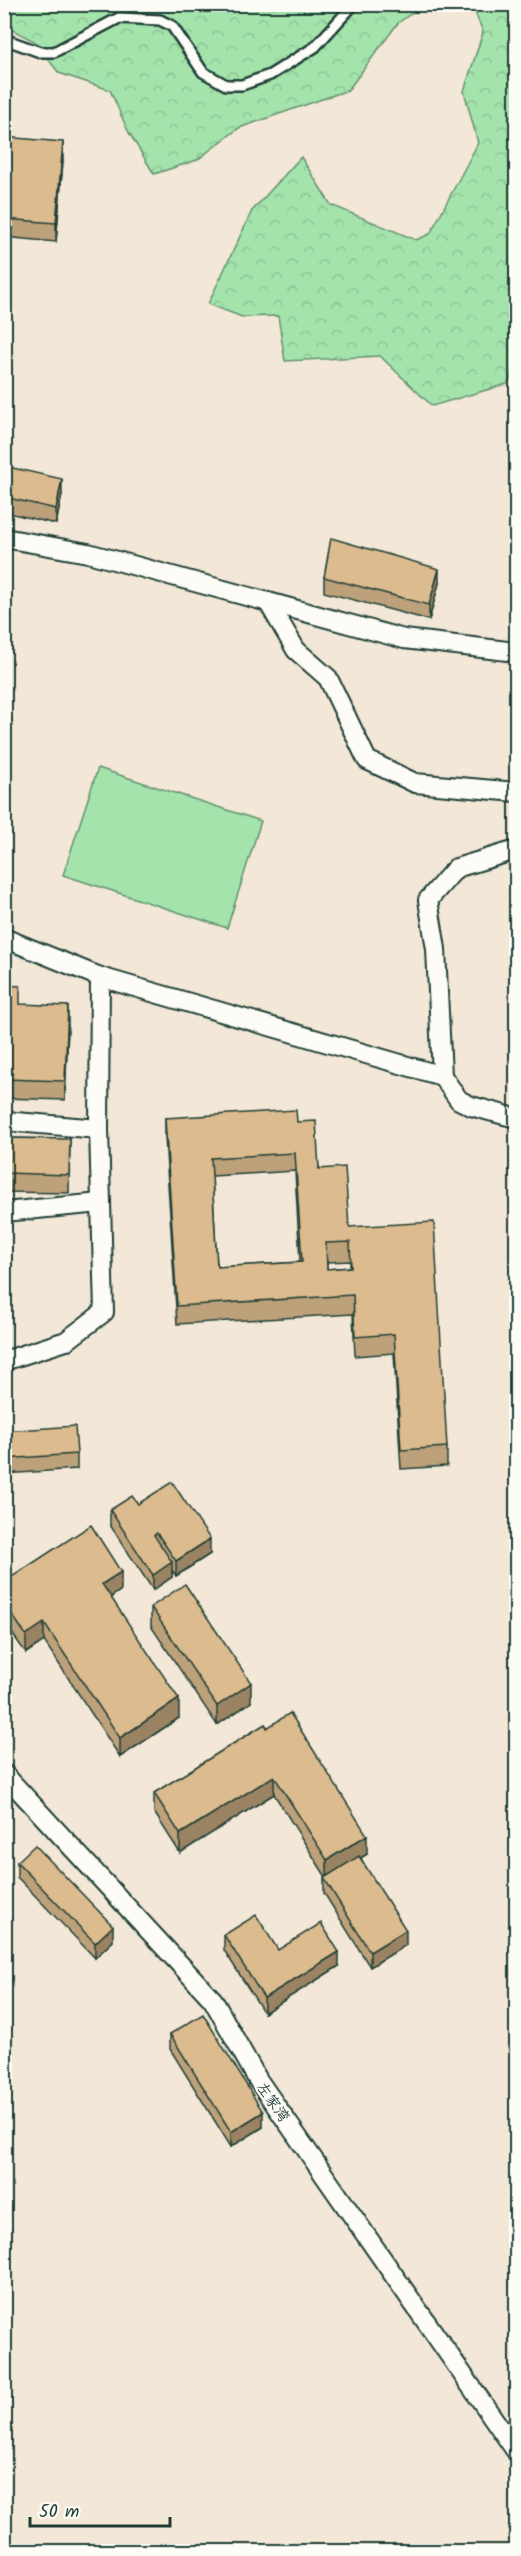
<svg xmlns="http://www.w3.org/2000/svg" width="521" height="2556" viewBox="0 0 521 2556" font-family="Kalam,'LXGW WenKai TC',sans-serif">
	<defs>
		<pattern id="forest-crowns" width="20" height="18" patternUnits="userSpaceOnUse" patternTransform="scale(1.5)"><rect width="20" height="18" fill="#a4e3ab"/><path d="M2 6a3 3 0 1 1 6 0M12 15a3 3 0 1 1 6 0" fill="none" stroke="#8dc494"/></pattern>
	</defs>
	<rect width="100%" height="100%" fill="#f3e8d8"/>
	<filter id="ink" filterUnits="userSpaceOnUse"><feTurbulence type="fractalNoise" baseFrequency=".0167" numOctaves="2"/><feDisplacementMap in="SourceGraphic" scale="12" xChannelSelector="R" yChannelSelector="G"/><feConvolveMatrix kernelMatrix="1 2 1 2 8 2 1 2 1" color-interpolation-filters="sRGB"/></filter>
	<g filter="url(#ink)">
		<!-- forest -->
		<g fill="url(#forest-crowns)" stroke="#629070" stroke-width="1.5">
			<polygon points="5,5 423,5 398,23 348,90 239,128 197,160 154,174 128,131 110,90 59,73 34,41 5,26"/>
			<polygon points="472,5 516,5 516,368 507,384 432,406 380,356 285,361 278,316 242,317 208,304 252,211 301,157 331,205 416,240 430,234 478,143 464,91 483,32"/>
		</g>
		<!-- pitch -->
		<polygon fill="#a4e3ab" stroke="#629070" stroke-width="1.5" points="98,768 261,821 227,928 63,875"/>
		<g fill="none" stroke-linecap="round" stroke-linejoin="round">
			<defs>
				<polyline id="lane" points="4,39 40,52 54,52 119,18 160,20 172,26 203,72 226,85 242,85 270,75 315,47 354,4"/>
				<g id="street">
					<polyline points="4,538 88,553 404,639 516,652"/>
					<polyline points="268,602 296,650 328,678 367,760 415,783 516,792"/>
					<polyline points="516,850 456,868 428,900 436,949 442,1076 459,1100 471,1106 516,1118"/>
					<polyline points="4,938 100,977 442,1076"/>
					<polyline points="4,1121 99,1129"/>
					<polyline points="4,1212 101,1203"/>
					<polyline points="4,1361 66,1341 104,1312 99,1129 100,977"/>
					<polyline points="4,1774 213,2000 258,2080 516,2451"/>
				</g>
			</defs>
			<!-- lane casing -->
			<use href="#lane" stroke="#1f3d34" stroke-width="14"/>
			<!-- street casing -->
			<use href="#street" stroke="#1f3d34" stroke-width="22"/>
			<!-- lane -->
			<use href="#lane" stroke="#fdfcf7" stroke-width="9"/>
			<!-- street -->
			<use href="#street" stroke="#fdfcf7" stroke-width="18"/>
		</g>
		<!-- wall -->
		<g fill="#bda17a" stroke="#1f3d34" stroke-width="1.5" fill-rule="evenodd">
			<polygon points="4,137 63,161 56,242 4,237"/>
			<polygon points="4,466 62,494 56,524 4,512"/>
			<polygon points="324,577 439,583 429,620 324,592"/>
			<polygon points="4,985 20,1004 68,1025 65,1100 4,1098"/>
			<path d="M165,1118L297,1122L349,1227L447,1447V1466L401,1469L394,1353L355,1356L353,1314L177,1324L165,1137ZM295,1171L300,1262L217,1267L212,1176ZM350,1261V1267L327,1269V1262Z"/>
			<polygon points="4,1138 70,1139 69,1193 4,1192"/>
			<polygon points="4,1431 77,1454 77,1469 4,1474"/>
			<polygon points="138,1504 210,1554 176,1576 172,1570 172,1577 153,1590 110,1525 110,1510"/>
			<polygon points="4,1582 121,1590 111,1597 179,1718 120,1757 44,1641 26,1653 4,1622"/>
			<polygon points="151,1607 251,1702 217,1725 151,1626"/>
			<polygon points="265,1724 367,1854 361,1858 406,1945 370,1967 324,1893 324,1878 326,1877 274,1794 180,1853 154,1812 154,1793"/>
			<polygon points="17,1862 113,1941 95,1958 17,1877"/>
			<polygon points="224,1935 278,1950 339,1966 264,2013 224,1950"/>
			<polygon points="170,2034 263,2127 231,2147 170,2049"/>
		</g>
		<!-- shaded-wall -->
		<g fill="#9a8363" stroke="#1f3d34" stroke-width="1.5">
			<polygon points="63,142 63,161 56,242 56,223"/>
			<polygon points="62,479 62,494 56,524 56,509"/>
			<polygon points="439,569 439,583 429,620 429,605"/>
			<polygon points="68,1006 68,1025 65,1100 65,1081"/>
			<polygon points="210,1539 210,1554 176,1576 176,1561"/>
			<polygon points="172,1562 172,1577 153,1590 153,1575"/>
			<polygon points="121,1572 121,1590 102,1603 102,1584"/>
			<polygon points="44,1623 44,1641 26,1653 26,1635"/>
			<polygon points="251,1683 251,1702 217,1725 217,1706"/>
			<polygon points="179,1699 179,1718 120,1757 120,1738"/>
			<polygon points="274,1776 274,1794 180,1853 180,1834"/>
			<polygon points="367,1835 367,1854 327,1879 327,1860"/>
			<polygon points="113,1926 113,1941 95,1958 95,1943"/>
			<polygon points="406,1930 406,1945 370,1967 370,1952"/>
			<polygon points="339,1952 339,1966 264,2013 264,1998"/>
			<polygon points="263,2112 263,2127 231,2147 231,2132"/>
		</g>
		<!-- building -->
		<g fill="#dcbb8e" stroke="#1f3d34" stroke-width="1.5" fill-rule="evenodd">
			<polygon points="4,137 63,142 56,223 4,219"/>
			<polygon points="4,466 62,479 56,509 4,497"/>
			<polygon points="331,538 439,569 429,605 324,577"/>
			<polygon points="4,985 20,986 20,1004 68,1006 65,1081 4,1079"/>
			<path d="M296,1110L297,1122L316,1121L319,1169L345,1167L349,1227L434,1222L447,1447L401,1450L394,1334L355,1337L353,1295L177,1306L165,1118ZM295,1153L302,1262L217,1267L211,1158ZM350,1242L351,1267L327,1269L326,1243Z"/>
			<polygon points="4,1138 70,1139 69,1175 4,1173"/>
			<polygon points="75,1426 77,1454 4,1459 4,1431"/>
			<polygon points="172,1482 210,1539 176,1561 157,1533 154,1535 172,1562 153,1575 110,1510 132,1496 138,1504"/>
			<polygon points="91,1525 121,1572 102,1584 179,1699 120,1738 44,1623 26,1635 4,1603 4,1582"/>
			<polygon points="185,1584 251,1683 217,1706 151,1607"/>
			<polygon points="290,1713 367,1835 327,1860 274,1776 180,1834 154,1793 265,1724 267,1728"/>
			<polygon points="35,1845 113,1926 95,1943 17,1862"/>
			<polygon points="359,1856 406,1930 370,1952 324,1878"/>
			<polygon points="256,1915 278,1950 321,1923 339,1952 264,1998 224,1935"/>
			<polygon points="203,2014 263,2112 231,2132 170,2034"/>
		</g>
	</g>
	<g text-anchor="middle" stroke-width="4.5" stroke-linejoin="round" paint-order="stroke">
		<!-- street labels -->
		<g font-size="15" fill="#1f3d34" stroke="#fdfcf7">
			<text transform="translate(273 2102) rotate(55)" y="5">左家湾</text>
		</g>
	</g>
	<!-- margin -->
	<rect width="521" height="2556" fill="none" stroke="#fdfcf7" stroke-width="24"/>
	<rect x="12" y="12" width="497" height="2532" fill="none" stroke="#1f3d34" stroke-width="2" filter="url(#ink)"/>
	<!-- scale -->
	<path d="M30 2517v9h140v-9" fill="none" stroke="#1f3d34" stroke-width="3"/>
	<text x="39" y="2517" font-size="18" fill="#1f3d34" stroke="#fdfcf7" stroke-width="4.5" paint-order="stroke">50 m</text>
</svg>
